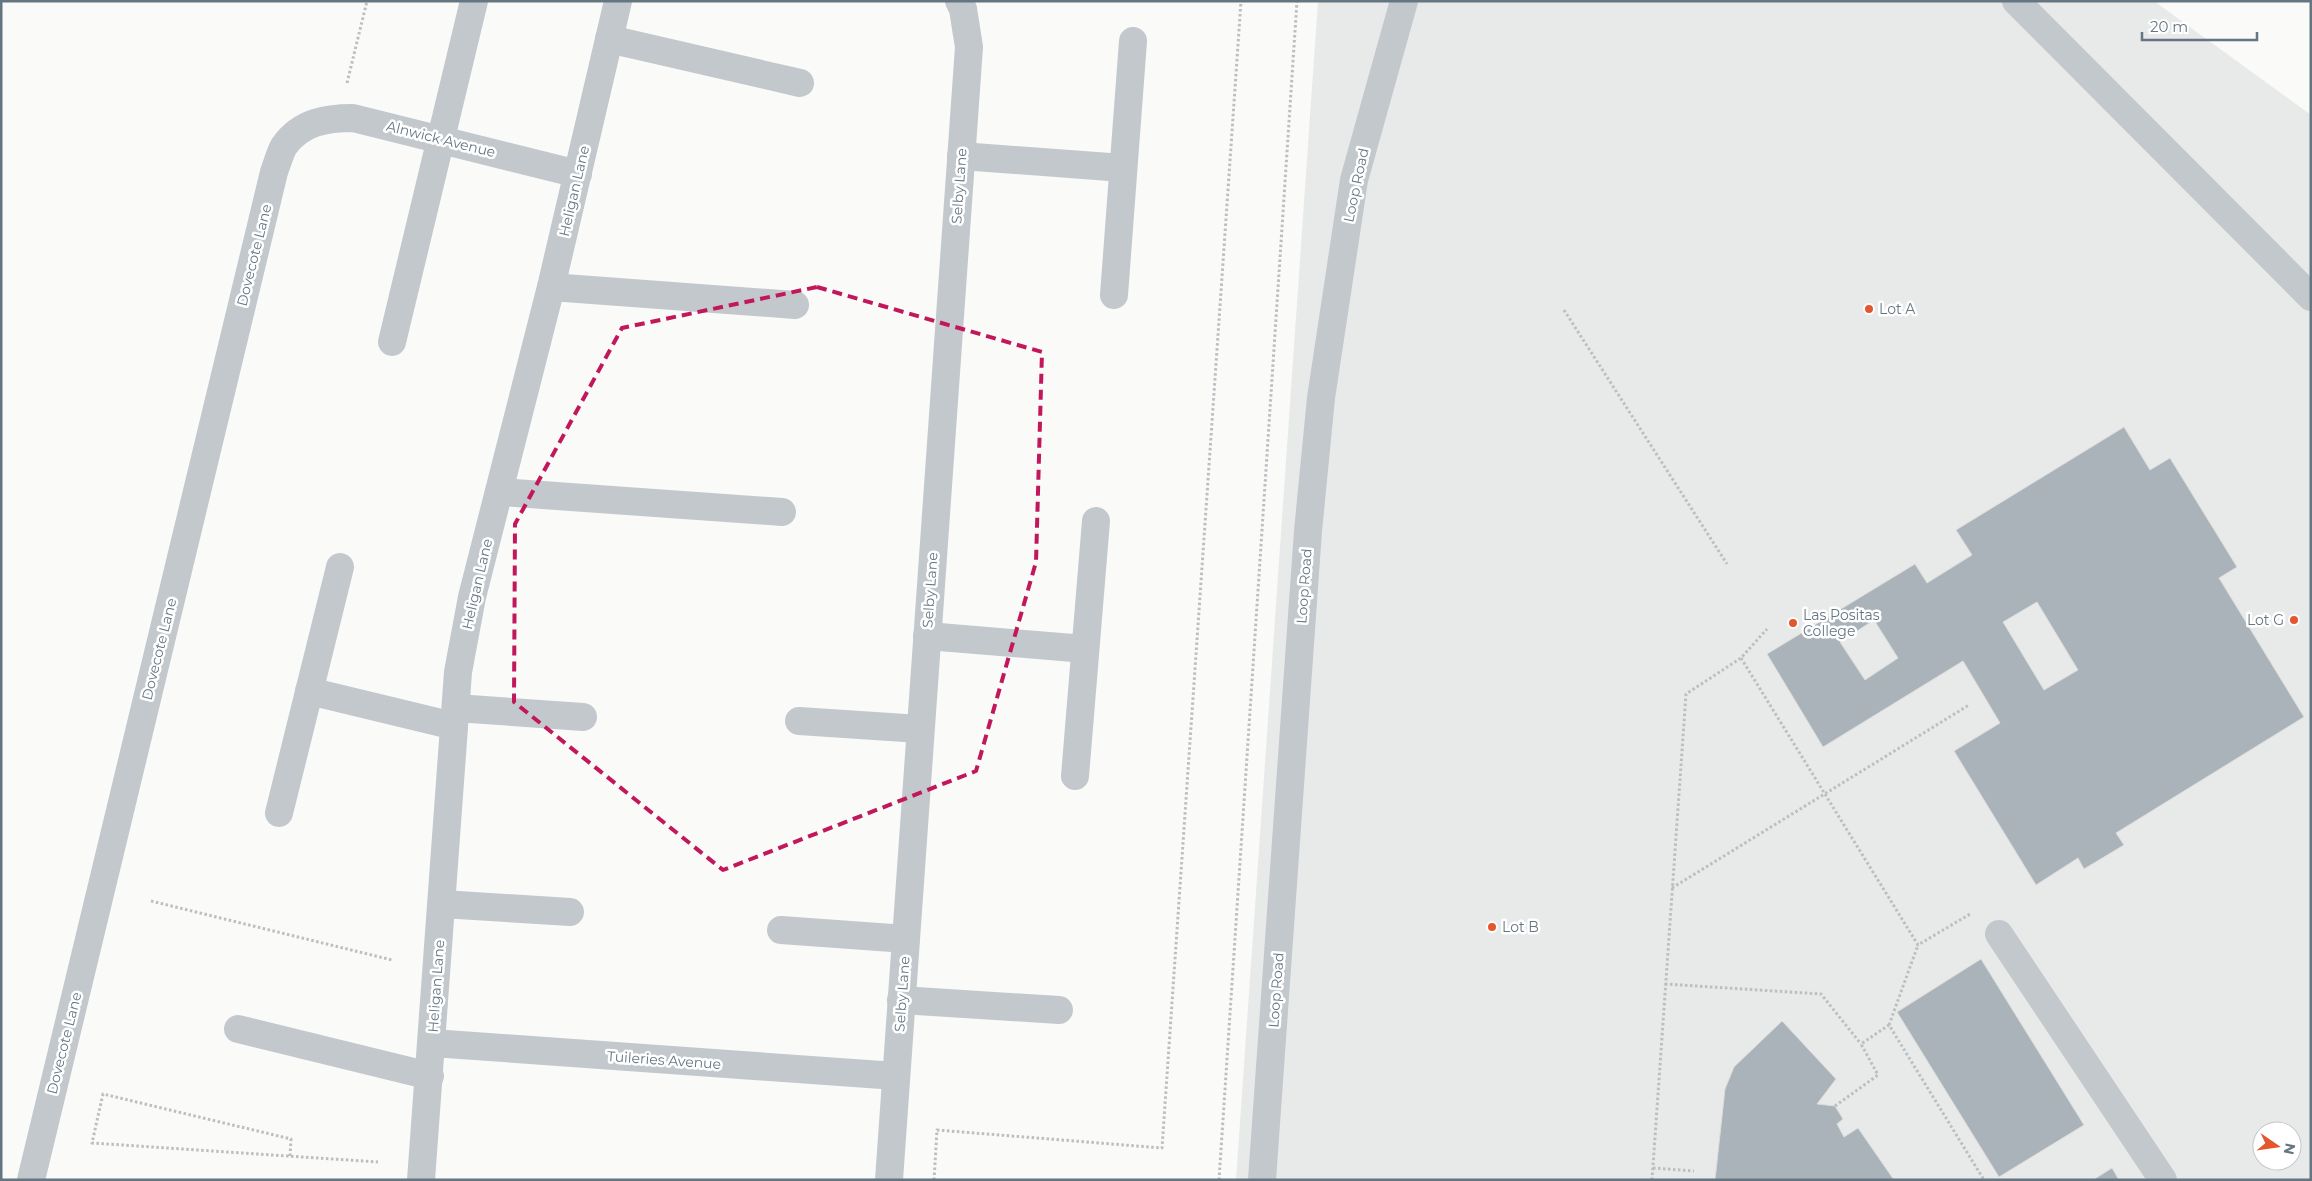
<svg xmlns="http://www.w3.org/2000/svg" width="2312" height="1181" viewBox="0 0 2312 1181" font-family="Montserrat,sans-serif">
	<rect width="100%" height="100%" fill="#fafaf8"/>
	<!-- built -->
	<path fill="#e8e9e9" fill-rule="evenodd" d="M1318,1H2154L2311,115V1180H1236ZM2262,1131H2292V1161H2262Z"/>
	<!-- building -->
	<g fill="#aab3b9" stroke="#dcdcda" fill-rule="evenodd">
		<path d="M2124,427L2150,470L2170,458L2237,567L2219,578L2304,717L2116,833L2124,845L2084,869L2078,858L2036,885L1954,751L2000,723L1963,661L1823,747L1767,654L1915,564L1927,583L1972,555L1956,530ZM2037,602L2078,670L2044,690L2003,622ZM1874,620L1898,658L1865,680L1840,642Z"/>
		<polygon points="1981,959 2084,1125 1999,1177 1897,1012"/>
		<polygon points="1782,1021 1836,1079 1817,1104 1835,1106 1843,1119 1837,1124 1844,1137 1858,1128 1894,1180 1715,1180 1725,1089 1734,1067"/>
		<polygon points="2112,1168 2119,1180 2093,1180"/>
	</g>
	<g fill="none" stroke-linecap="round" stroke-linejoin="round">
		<!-- path -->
		<g stroke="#bbbfc2" stroke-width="3" stroke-dasharray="2.5 2.5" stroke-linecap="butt">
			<polyline points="347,83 367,1"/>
			<polyline points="1564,310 1727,564"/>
			<polyline points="1741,658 1918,945 1970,914"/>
			<polyline points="1672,888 1969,705"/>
			<polyline points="151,901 392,960"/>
			<polyline points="1665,984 1821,994 1861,1044"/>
			<polyline points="1889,1025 1918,945"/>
			<polyline points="1835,1106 1878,1075 1861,1044 1889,1025 1984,1180"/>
			<polyline points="290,1156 291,1139 103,1094 92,1143 378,1162"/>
			<polyline points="1653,1168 1694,1171"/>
			<polyline points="934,1180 937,1130 1162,1148 1241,1"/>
			<polyline points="1219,1180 1297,1"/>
			<polyline points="1652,1180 1686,694 1741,658 1767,629"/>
		</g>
		<!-- minor -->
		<g stroke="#c3c8cc" stroke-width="28">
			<polyline points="2016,1 2311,297"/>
			<polyline points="609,39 800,83"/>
			<polyline points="961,156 1123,168"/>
			<polyline points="551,287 795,305"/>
			<polyline points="1114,295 1133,41"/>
			<polyline points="392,342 474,1"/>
			<polyline points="500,492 782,512"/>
			<polyline points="927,636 1085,649"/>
			<polyline points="309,691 454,726"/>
			<polyline points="456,708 583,717"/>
			<polyline points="799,721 920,729"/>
			<polyline points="1075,776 1096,521"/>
			<polyline points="279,813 340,567"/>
			<polyline points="442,904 570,912"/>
			<polyline points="781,930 906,939"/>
			<polyline points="1999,934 2163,1180"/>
			<polyline points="901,1000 1059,1010"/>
			<polyline points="238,1029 430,1076"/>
			<polyline points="432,1043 896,1076"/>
			<path d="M31,1180L274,172C277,164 280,153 284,146C301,122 326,118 353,118L578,174"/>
			<polyline points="421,1180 458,672 472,597 551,287 618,1"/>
			<polyline points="889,1180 969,47 963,9 959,1"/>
			<polyline points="1262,1180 1308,531 1321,398 1354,180 1404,1"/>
		</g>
	</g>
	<!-- marked area -->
	<path fill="none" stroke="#c2185b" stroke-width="4" stroke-dasharray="10 6" stroke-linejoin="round" d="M817,287L1042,352L1036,562L976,771L723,870L514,702L515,524L622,328Z"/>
	<!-- markers -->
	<g fill="#e4572e" stroke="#fff" stroke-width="2">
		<circle cx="1869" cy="309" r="5"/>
		<circle cx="2294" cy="620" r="5"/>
		<circle cx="1793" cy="623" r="5"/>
		<circle cx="1492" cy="927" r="5"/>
	</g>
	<g text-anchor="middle" stroke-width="5" stroke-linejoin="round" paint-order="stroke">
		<!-- street labels -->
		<g font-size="14" fill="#657683" stroke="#fff">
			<text transform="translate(441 139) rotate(14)" y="5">Alnwick Avenue</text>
			<text transform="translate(1356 185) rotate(-78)" y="5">Loop Road</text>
			<text transform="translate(959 186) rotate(-86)" y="5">Selby Lane</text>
			<text transform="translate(574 191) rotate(-77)" y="5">Heligan Lane</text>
			<text transform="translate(254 255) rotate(-76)" y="5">Dovecote Lane</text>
			<text transform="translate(477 584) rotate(-77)" y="5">Heligan Lane</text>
			<text transform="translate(1304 586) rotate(-86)" y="5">Loop Road</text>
			<text transform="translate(930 590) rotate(-86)" y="5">Selby Lane</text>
			<text transform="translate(159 649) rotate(-76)" y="5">Dovecote Lane</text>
			<text transform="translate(436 986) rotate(-86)" y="5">Heligan Lane</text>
			<text transform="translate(1276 990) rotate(-86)" y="5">Loop Road</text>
			<text transform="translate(902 994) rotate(-86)" y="5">Selby Lane</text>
			<text transform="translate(64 1043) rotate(-76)" y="5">Dovecote Lane</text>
			<text transform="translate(664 1060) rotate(4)" y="5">Tuileries Avenue</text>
		</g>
		<!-- poi labels -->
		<g font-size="14" fill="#657683" stroke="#fff" text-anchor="start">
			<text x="1879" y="314">Lot A</text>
			<text x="1803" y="620">Las Positas<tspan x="1803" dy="16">College</tspan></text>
			<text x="2284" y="625" text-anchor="end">Lot G</text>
			<text x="1502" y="932">Lot B</text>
		</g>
	</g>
	<!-- border -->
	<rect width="2312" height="1181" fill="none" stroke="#657683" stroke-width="5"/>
	<!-- north arrow -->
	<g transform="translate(2277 1146) rotate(103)"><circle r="24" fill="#ffffff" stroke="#c1c8cd"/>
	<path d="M0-4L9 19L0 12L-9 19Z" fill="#e4572e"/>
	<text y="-8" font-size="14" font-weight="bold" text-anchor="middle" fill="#657683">N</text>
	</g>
	<!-- scale -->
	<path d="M2142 32v8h115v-8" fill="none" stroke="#657683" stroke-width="2.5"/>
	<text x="2150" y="32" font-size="15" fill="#657683" stroke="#ffffff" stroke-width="4" paint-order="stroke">20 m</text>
</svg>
